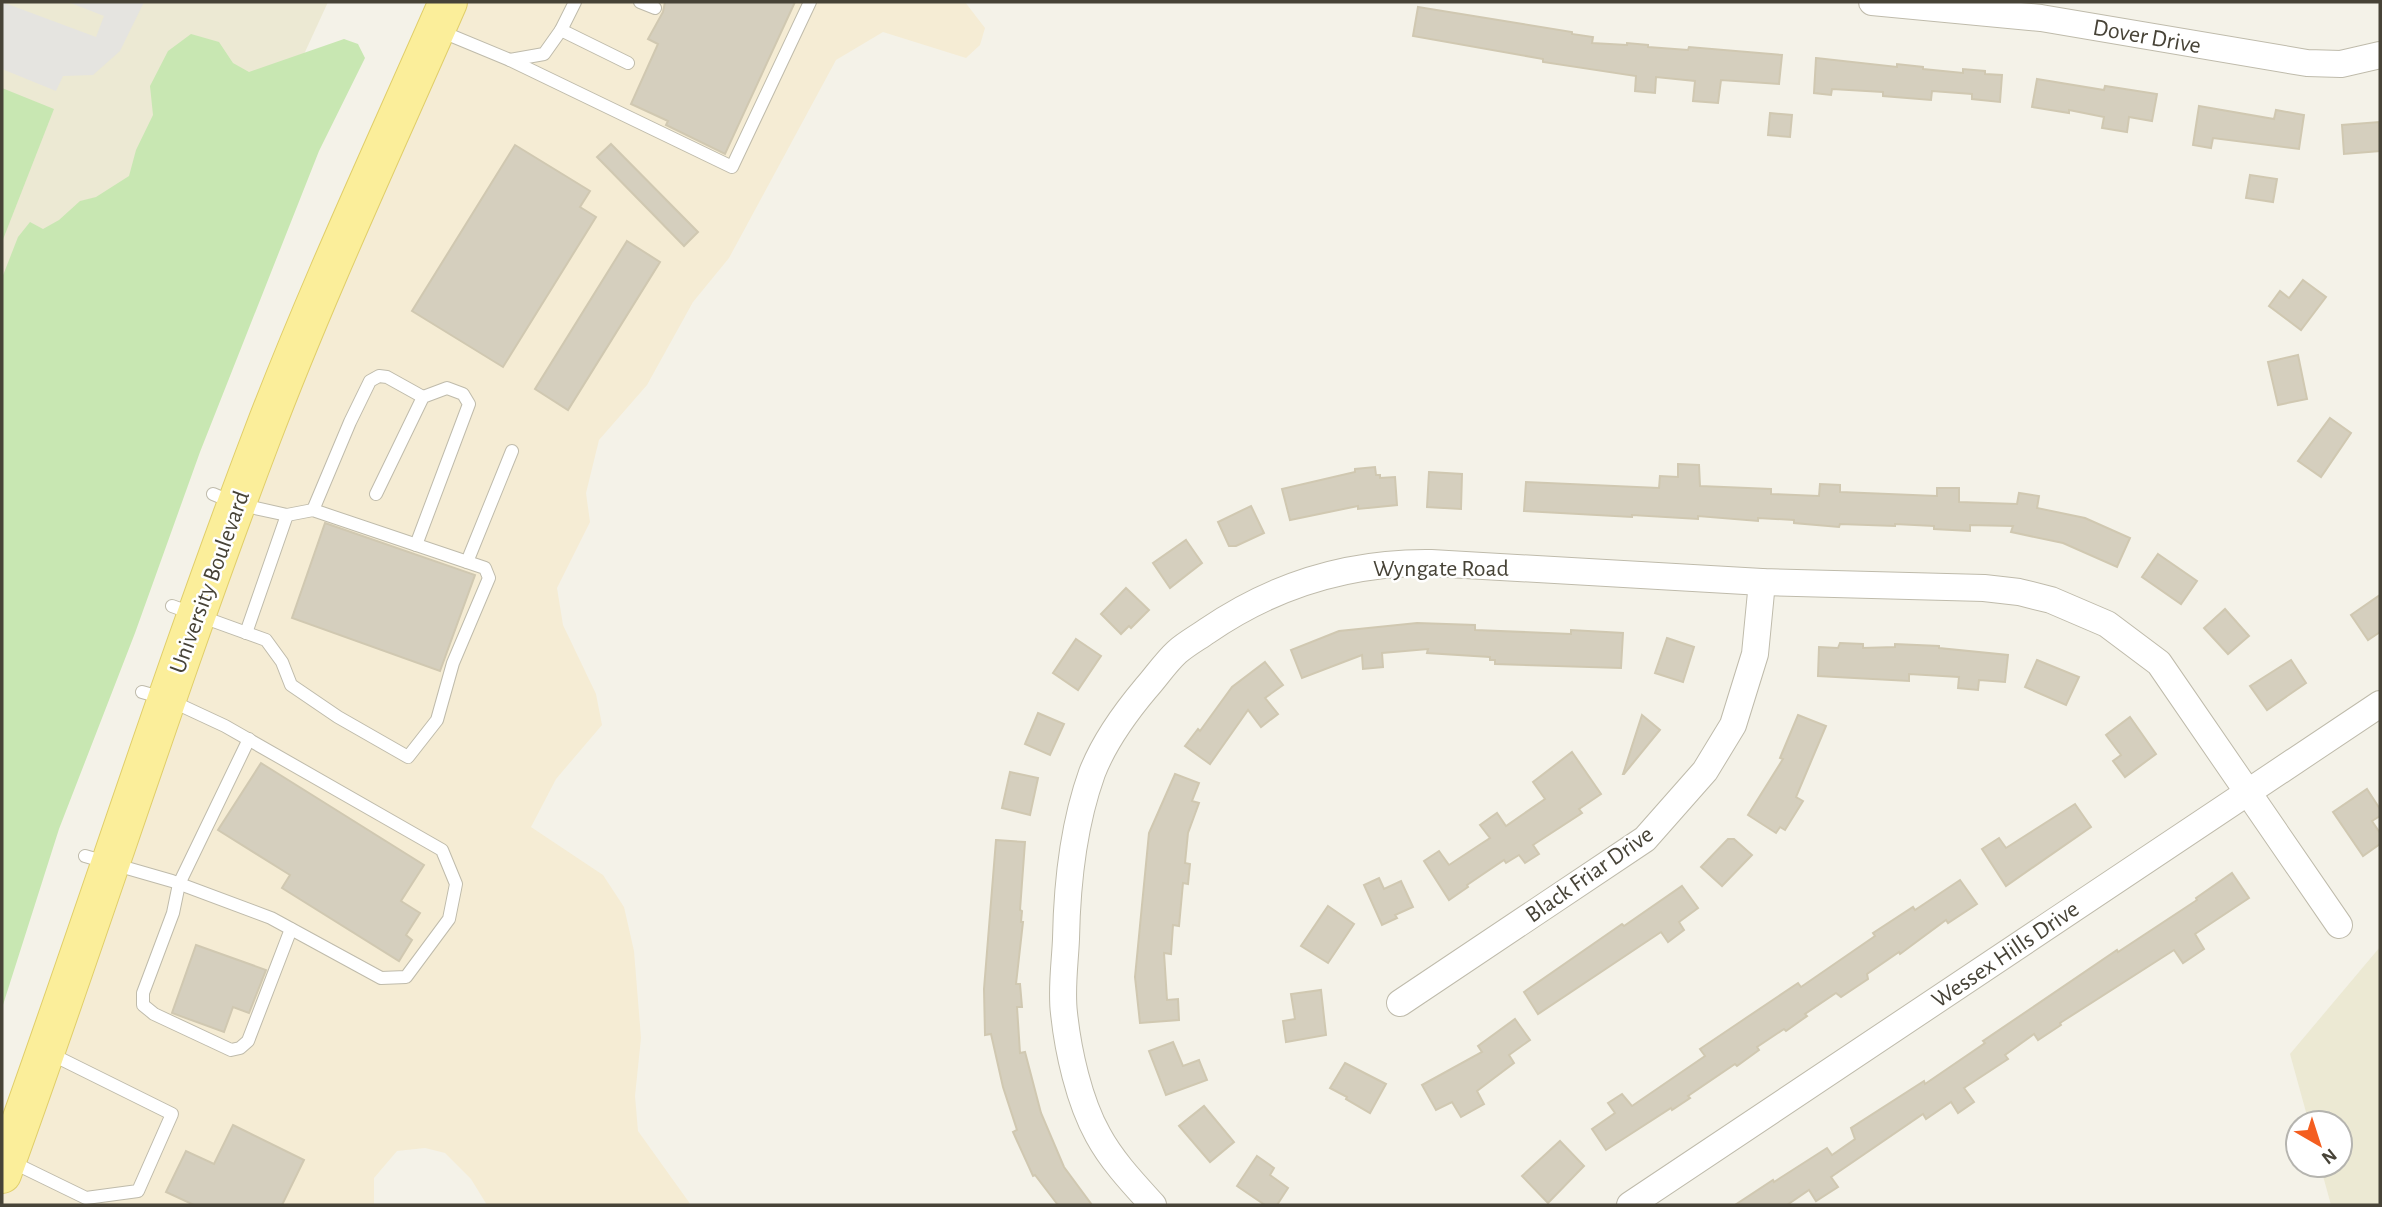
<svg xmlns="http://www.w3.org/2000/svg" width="2382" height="1207" viewBox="0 0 2382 1207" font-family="'Alegreya Sans',sans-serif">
	<rect width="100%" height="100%" fill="#f4f2e8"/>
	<!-- commercial -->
	<polygon fill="#f5ecd4" points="448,2 965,2 985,28 980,45 966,58 883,32 836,60 729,258 693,302 647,385 599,440 586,493 590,522 557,588 563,625 596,694 602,725 556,779 531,827 603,875 624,907 634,951 641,1038 635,1096 638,1131 691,1205 487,1205 471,1179 445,1153 425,1148 397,1151 374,1178 374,1205 2,1205 2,1174 45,1052"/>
	<!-- education -->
	<g fill="#ece9d3">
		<polygon points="2,2 328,2 192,298 2,551"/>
		<polygon points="2380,947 2380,1205 2331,1205 2320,1165 2340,1165 2340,1123 2309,1123 2290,1054"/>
	</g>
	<!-- green -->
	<g fill="#c8e7b2">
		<polygon points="191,34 219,42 233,63 249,72 344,39 358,44 365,58 319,151 200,452 135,633 59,829 2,1008 2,278 18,237 30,222 43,229 59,220 80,201 96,197 129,176 136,150 153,115 150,86 168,51"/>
		<polygon points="2,88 54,109 2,242"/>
	</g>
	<!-- parking -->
	<polygon fill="#e5e4e0" points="2,2 96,37 104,16 68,2 144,2 120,51 93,75 63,76 56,91 2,69"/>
	<!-- building -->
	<g fill="#d5cfbe" stroke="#d0c8b1" stroke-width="2">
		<polygon points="665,2 795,2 725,154 666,125 668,121 631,104 658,44 648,39 663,12"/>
		<polygon points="1418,7 1572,32 1572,34 1593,37 1592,43 1627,45 1627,43 1648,45 1648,47 1688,50 1689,47 1782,55 1779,84 1721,80 1718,103 1693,101 1695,81 1656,77 1655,93 1635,91 1636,76 1543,62 1543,59 1413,36"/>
		<polygon points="1816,58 1897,67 1897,64 1923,67 1923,69 1963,73 1963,69 1985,71 1985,74 2002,75 2000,102 1972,99 1972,94 1932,91 1931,100 1883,96 1883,92 1832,89 1831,95 1814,93"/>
		<polygon points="2037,79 2104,90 2105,86 2157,94 2152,121 2129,117 2127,132 2102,128 2104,117 2069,110 2069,113 2032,107"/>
		<polygon points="2199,106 2274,119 2276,110 2304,115 2299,149 2213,138 2211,148 2193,145"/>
		<polygon points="1770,113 1792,115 1790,137 1768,135"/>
		<polygon points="2379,122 2380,151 2344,154 2342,125"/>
		<polygon points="611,144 698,232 684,246 597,157"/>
		<polygon points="515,145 590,191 580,207 596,217 503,367 412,311"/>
		<polygon points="2250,175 2277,179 2273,202 2246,198"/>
		<polygon points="627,241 660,262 568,410 535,389"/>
		<polygon points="2303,280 2326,297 2301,330 2269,306 2280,291 2289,298"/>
		<polygon points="2298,355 2307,399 2278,405 2268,362"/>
		<polygon points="2330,418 2351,433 2321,477 2298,461"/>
		<polygon points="1678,464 1699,465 1700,486 1771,489 1771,494 1819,496 1820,484 1840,485 1840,492 1937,496 1937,488 1959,488 1959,502 2017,504 2019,493 2039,496 2037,508 2085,518 2130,538 2117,567 2063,543 2011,532 2013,526 1970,525 1970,531 1934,529 1934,526 1895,524 1895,526 1840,524 1839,527 1794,523 1794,520 1758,518 1758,521 1698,516 1698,519 1632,515 1632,517 1524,511 1526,482 1659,488 1660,476 1678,477"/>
		<polygon points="1375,467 1376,475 1380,475 1380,478 1395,477 1397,505 1358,509 1358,506 1290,520 1282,489 1355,472 1355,469"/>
		<polygon points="1429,472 1462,474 1461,509 1427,507"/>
		<polygon points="1251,506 1264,533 1236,546 1229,546 1218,522"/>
		<polygon points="325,523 475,575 440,671 292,618"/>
		<polygon points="1186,540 1202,563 1170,588 1153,563"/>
		<polygon points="2158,554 2197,581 2181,604 2142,577"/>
		<polygon points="1126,588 1149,610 1131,628 1129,626 1121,634 1101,614"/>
		<polygon points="2380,595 2380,632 2368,640 2351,615"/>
		<polygon points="2225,609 2249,636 2228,654 2204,628"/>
		<polygon points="1417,623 1475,625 1475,630 1571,634 1571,630 1623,633 1621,668 1495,664 1495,660 1490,660 1490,657 1427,653 1428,649 1382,653 1383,667 1363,669 1362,655 1302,678 1291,650 1339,631"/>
		<polygon points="1667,638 1694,647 1683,682 1655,673"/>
		<polygon points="1076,639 1101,656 1078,690 1053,673"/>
		<polygon points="1840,643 1863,644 1863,648 1895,647 1895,644 1939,646 1939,648 2008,655 2005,682 1979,680 1978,690 1958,688 1959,677 1909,674 1909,681 1818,676 1819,647 1838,648"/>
		<polygon points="2037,660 2079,677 2066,705 2025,687"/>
		<polygon points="2291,660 2306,683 2267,710 2250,686"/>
		<polygon points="1265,662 1283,685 1265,698 1278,714 1261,727 1248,710 1210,764 1185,746 1198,729 1200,731 1232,687"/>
		<polygon points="1038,713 1064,724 1050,755 1025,744"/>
		<polygon points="1642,715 1660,730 1624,774 1623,774"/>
		<polygon points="1798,715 1826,726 1796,797 1803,801 1785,830 1780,827 1776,833 1748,815 1783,759 1780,758"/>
		<polygon points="2130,717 2156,754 2125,777 2113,761 2121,755 2106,735"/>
		<polygon points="1572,752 1601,794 1579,809 1582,813 1533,845 1539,854 1525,863 1519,855 1506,863 1504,860 1467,885 1468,887 1449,900 1424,861 1439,851 1449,865 1490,838 1480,825 1497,813 1506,826 1545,799 1533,782"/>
		<polygon points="261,763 424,865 401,901 420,913 406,935 412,940 399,961 282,888 290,875 218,830"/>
		<polygon points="1010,772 1038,778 1030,815 1002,808"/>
		<polygon points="1175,774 1199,783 1192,801 1199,803 1188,833 1185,863 1190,864 1188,884 1183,883 1179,926 1173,925 1171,954 1164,953 1167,1000 1178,999 1179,1020 1140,1023 1135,977 1149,833"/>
		<polygon points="2367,789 2380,809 2380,816 2372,821 2380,833 2380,844 2363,856 2333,812"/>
		<polygon points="2075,804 2091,827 2006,886 1982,849 1999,838 2006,848"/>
		<polygon points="1728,839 1734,839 1752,855 1722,886 1701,867"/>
		<polygon points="996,840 1025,842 1020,910 1022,911 1021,922 1023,922 1016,984 1020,984 1022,1007 1017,1007 1020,1053 1025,1052 1041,1113 1064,1167 1092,1205 1058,1205 1035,1175 1033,1176 1013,1132 1017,1130 1003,1087 991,1034 985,1035 984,989"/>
		<polygon points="2232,873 2249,898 2195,934 2204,949 2183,963 2174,950 2060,1023 2061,1025 2038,1040 2034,1034 2005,1055 2008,1059 1964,1088 1974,1102 1958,1113 1951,1102 1926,1119 1923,1114 1831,1177 1838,1187 1816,1201 1809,1190 1787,1205 1735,1205 1773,1180 1774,1182 1827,1148 1832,1155 1855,1139 1851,1128 1924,1081 1925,1084 1985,1043 1983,1041 2117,950 2118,952 2197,900 2196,898"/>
		<polygon points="1379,878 1384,889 1401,881 1413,907 1395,915 1397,918 1382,925 1364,885"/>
		<polygon points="1960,880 1977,904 1948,923 1946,920 1900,954 1899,952 1867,974 1868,979 1841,997 1836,993 1805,1014 1807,1016 1786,1031 1784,1029 1757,1047 1759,1050 1737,1066 1735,1064 1688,1096 1690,1098 1672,1110 1671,1108 1606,1150 1592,1129 1615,1113 1608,1103 1622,1094 1632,1106 1705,1056 1700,1049 1740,1022 1798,983 1801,987 1875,936 1873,933 1913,907 1915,910"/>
		<polygon points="1682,886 1698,908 1679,922 1684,930 1668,942 1661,932 1538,1014 1524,992 1622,924 1624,926"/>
		<polygon points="1328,906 1354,924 1328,963 1301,946"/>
		<polygon points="196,945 266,970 249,1013 233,1007 224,1032 172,1013"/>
		<polygon points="1321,990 1326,1035 1286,1042 1283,1021 1295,1019 1291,994"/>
		<polygon points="1515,1019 1530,1040 1509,1055 1514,1063 1477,1091 1484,1104 1461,1117 1452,1102 1436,1110 1422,1085 1482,1052 1478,1046"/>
		<polygon points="1173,1042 1183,1066 1199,1060 1207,1080 1166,1095 1149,1051"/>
		<polygon points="1345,1063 1386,1084 1370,1113 1346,1099 1347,1097 1330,1088"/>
		<polygon points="1204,1106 1234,1142 1210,1162 1179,1126"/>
		<polygon points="233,1125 304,1160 282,1205 194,1205 166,1192 186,1151 214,1164"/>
		<polygon points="1560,1141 1584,1166 1548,1203 1522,1176"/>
		<polygon points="1257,1156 1274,1168 1270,1175 1288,1188 1277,1205 1265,1205 1237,1186"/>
	</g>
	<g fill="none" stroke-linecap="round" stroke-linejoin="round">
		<defs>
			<g id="lane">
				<polyline points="640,2 655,8"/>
				<polyline points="561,30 575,2"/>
				<polyline points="440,31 510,60 732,167 810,2"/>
				<polyline points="510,60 544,54 561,30 628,63"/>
				<polyline points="376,494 423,397 447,388 463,394 469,404 416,545"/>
				<polyline points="313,510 350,422 370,381 379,376 387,377 423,397"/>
				<polyline points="467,562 512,451"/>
				<polyline points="172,606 266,640 282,662 291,685 338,717 408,757 437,720 453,663 489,578 485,568 313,510 287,515 237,504 213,494"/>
				<polyline points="246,633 287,515"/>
				<polyline points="249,739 179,884 173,913 143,993 143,1005 154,1014 231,1050 240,1048 248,1041 291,929"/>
				<polyline points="85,856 172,881 271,918 381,978 406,977 449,919 456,884 442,850 225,726 167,699 142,692"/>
				<polyline points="10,1161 86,1198 138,1191 172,1114 51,1054"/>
			</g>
			<g id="street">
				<polyline points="1872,2 2041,18 2307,63 2341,64 2380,55"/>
				<polyline points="1400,1003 1645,839 1705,771 1733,725 1755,654 1762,582"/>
				<path d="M1153,1205C1133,1183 1112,1161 1098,1135C1079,1101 1068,1051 1064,1013C1061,989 1065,963 1066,939C1067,883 1073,826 1092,773C1104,742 1125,713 1146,688C1156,677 1165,663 1177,652C1186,644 1197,638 1207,631C1274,585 1350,562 1431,563L1762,582L1984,588L2019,592L2051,600L2107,624L2159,663L2339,925"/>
				<polyline points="1630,1205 2380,704"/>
			</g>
			<path id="primary" d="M2,1174C91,929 169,680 262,436C318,289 385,146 448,2"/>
		</defs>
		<!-- lane casing -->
		<use href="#lane" stroke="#bfbbab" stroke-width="14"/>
		<!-- street casing -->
		<use href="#street" stroke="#bfbbab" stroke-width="28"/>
		<!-- primary casing -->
		<use href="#primary" stroke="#e0ce6a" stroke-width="40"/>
		<!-- lane -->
		<use href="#lane" stroke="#fff" stroke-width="12"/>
		<!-- street -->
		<use href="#street" stroke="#fff" stroke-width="26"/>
		<!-- primary -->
		<use href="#primary" stroke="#fbee9a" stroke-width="38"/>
	</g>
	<g text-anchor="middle" stroke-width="5" stroke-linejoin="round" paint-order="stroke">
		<!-- street labels -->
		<g font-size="24" fill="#474337" stroke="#fff">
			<text transform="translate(2147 36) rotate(10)" y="8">Dover Drive</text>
			<text x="1441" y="576">Wyngate Road</text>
			<text transform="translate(209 582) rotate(-70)" y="8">University Boulevard</text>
			<text transform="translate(1589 874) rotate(-35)" y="8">Black Friar Drive</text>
			<text transform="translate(2005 954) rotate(-34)" y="8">Wessex Hills Drive</text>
		</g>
	</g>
	<!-- border -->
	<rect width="2382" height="1207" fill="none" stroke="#474337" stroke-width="7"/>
	<!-- north arrow -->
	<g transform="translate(2319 1144) rotate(141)"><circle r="33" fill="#ffffff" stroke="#b5b4af" stroke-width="2"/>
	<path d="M0-5L12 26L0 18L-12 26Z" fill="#f45e20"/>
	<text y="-10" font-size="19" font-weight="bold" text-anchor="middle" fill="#474337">N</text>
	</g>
</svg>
